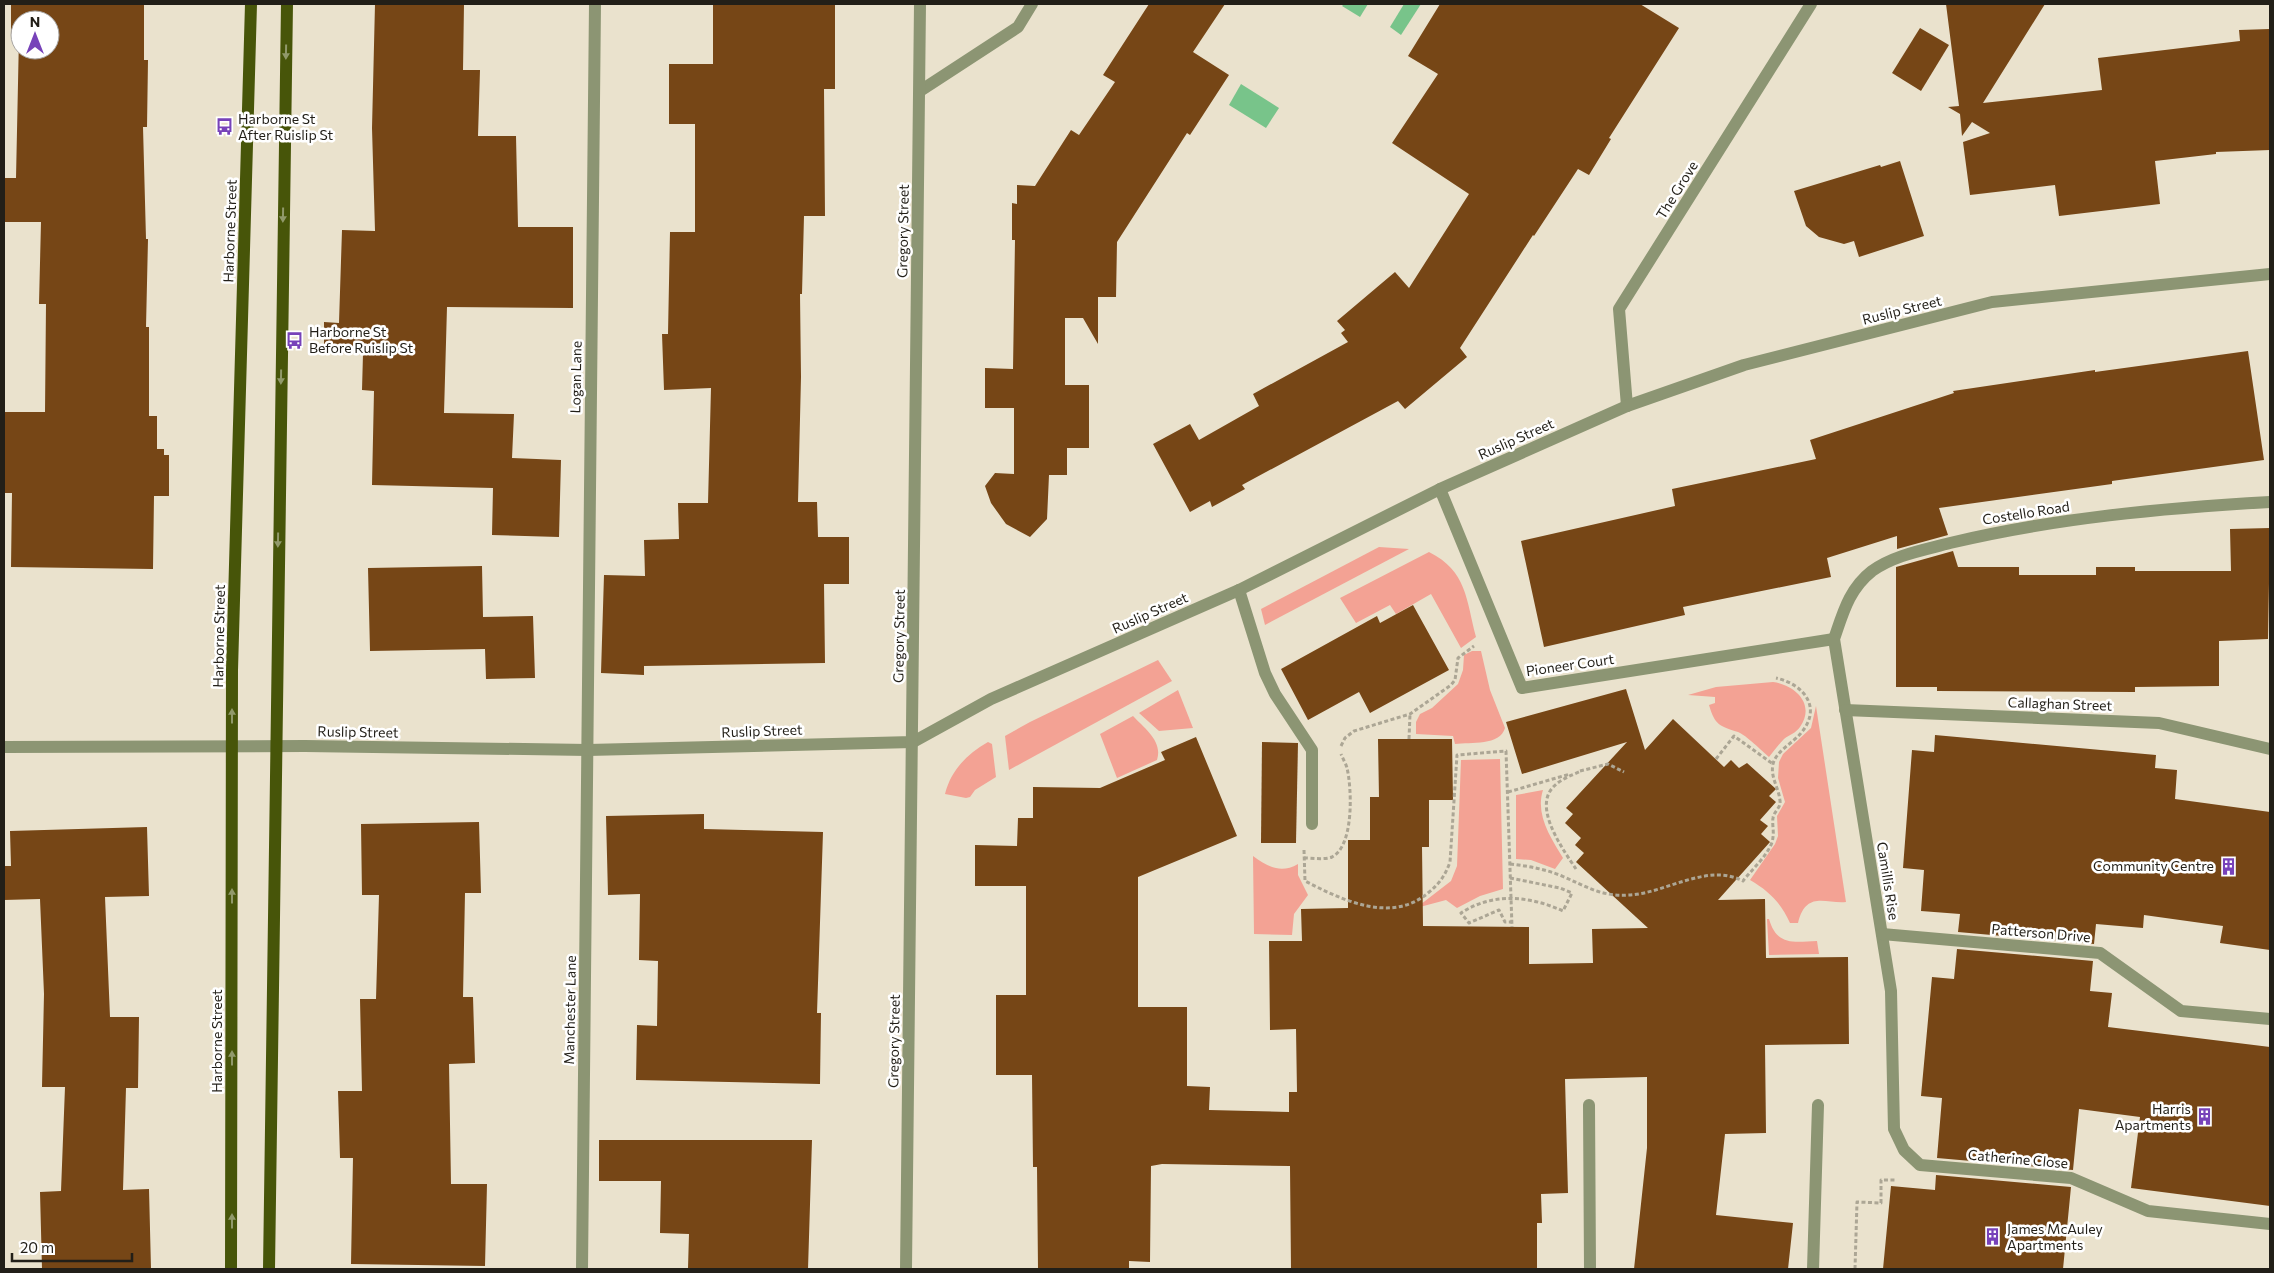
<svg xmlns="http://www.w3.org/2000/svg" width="2274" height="1273" viewBox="0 0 2274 1273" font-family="Commissioner,sans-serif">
	<rect width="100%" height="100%" fill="#eae2cd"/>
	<!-- green -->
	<g fill="#f3a294">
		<polygon points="1379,547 1409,549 1265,625 1261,609"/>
		<path d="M1429,552C1467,571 1466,599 1476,637L1461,648L1431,594L1396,614L1390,605L1356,623L1340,598Z"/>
		<path d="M1472,651H1481L1490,690L1505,728C1500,746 1471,742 1455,744L1453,736L1416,734V722L1420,714L1432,708L1458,684L1463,670L1464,655Z"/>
		<polygon points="1158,660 1172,681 1009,770 1005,736 1030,722"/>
		<path d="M1773,682C1795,685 1816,704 1800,727C1796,733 1789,735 1784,739C1779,744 1774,751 1769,757C1762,751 1746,735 1738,732C1719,726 1715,725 1709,705L1715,703V697L1688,695L1716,687Z"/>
		<polygon points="1178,690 1193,728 1159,731 1139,713"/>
		<path d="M1816,706L1846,902C1826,904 1806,890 1798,923H1790C1781,903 1769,891 1750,880L1775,844L1778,836L1777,816L1785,802L1778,778L1779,762L1783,754L1811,728Z"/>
		<path d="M1133,716C1145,729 1163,741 1157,760L1117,778L1100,734Z"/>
		<path d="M988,742L992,744L996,777L975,790L970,797L966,798L945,794C951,770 967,754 988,742Z"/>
		<polygon points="1500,759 1503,889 1480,896 1457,908 1446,900 1416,908 1451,881 1457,866 1461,760"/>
		<path d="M1543,790C1535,815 1551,838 1563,858L1555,869L1531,860L1516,859V795Z"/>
		<path d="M1253,856C1268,867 1281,874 1298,864V875L1308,895L1294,914L1292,935L1254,934Z"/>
		<path d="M1767,919H1769C1777,946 1793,942 1817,941L1819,954L1769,955Z"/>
	</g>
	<!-- water -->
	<g fill="#78c48a">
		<polygon points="1344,4 1368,4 1360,17 1342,6"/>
		<polygon points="1404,4 1421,4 1401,35 1390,27"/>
		<polygon points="1241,84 1279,108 1266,128 1229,105"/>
	</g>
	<!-- building -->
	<g fill="#764616" fill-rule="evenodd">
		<path d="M11,4H144V60H148L147,127H143L146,239H148L146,327H149V416H157V449H164V455H169V496H154L153,569L11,567L12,493H4V412H45L46,304H39L41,222H4V178H16L19,36H11ZM20,20H50V50H20Z"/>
		<polygon points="375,4 464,4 463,70 480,70 478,136 516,136 518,227 573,227 573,308 447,307 444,413 514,414 512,458 561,460 559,537 492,535 493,488 372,485 374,391 362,390 363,354 324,353 324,322 339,323 342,230 375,231 372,128"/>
		<polygon points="713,4 835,4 835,89 824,89 825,216 804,216 802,294 800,294 801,377 798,502 817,502 818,537 849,537 849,584 824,584 825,663 644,666 644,675 601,673 604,575 645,576 644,540 679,539 678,503 708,503 711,388 664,390 662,334 668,334 670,232 695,232 695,124 669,124 669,64 713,64"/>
		<polygon points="1149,4 1225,4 1193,52 1229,75 1190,135 1187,133 1117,242 1116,297 1098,297 1098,344 1083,318 1065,318 1065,385 1089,385 1089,448 1067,448 1067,475 1049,475 1047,519 1030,537 1006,524 991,503 985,486 995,473 1014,474 1014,408 985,408 985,368 1013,369 1015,240 1012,240 1012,203 1017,204 1017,185 1035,186 1071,130 1079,135 1115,82 1103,75"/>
		<polygon points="1440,4 1640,4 1679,28 1609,138 1611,139 1589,175 1578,169 1534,236 1533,235 1460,348 1467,357 1405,409 1398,401 1242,485 1245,489 1212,507 1210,501 1190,512 1153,444 1190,424 1199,440 1259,406 1253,394 1348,342 1341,333 1345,330 1337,321 1395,272 1409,288 1469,194 1392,143 1438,74 1408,56"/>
		<polygon points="1946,4 2045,4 1983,103 2102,90 2098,58 2240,41 2239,30 2270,29 2270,150 2216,152 2216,154 2155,161 2160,204 2059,216 2055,185 1970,195 1963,142 1990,133 1972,122 1962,136 1960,114 1948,107 1959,106"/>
		<polygon points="1920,28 1949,45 1921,91 1892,73"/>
		<polygon points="1900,161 1924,236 1859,257 1854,241 1844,244 1819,237 1806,226 1794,191 1880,165 1881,167"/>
		<polygon points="2248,351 2264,460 2112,481 2112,484 1939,508 1948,535 1897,549 1897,536 1827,558 1831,577 1683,607 1685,615 1544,647 1521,541 1675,506 1672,489 1816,459 1810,440 1954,393 1953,391 2095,370 2095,372"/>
		<polygon points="2270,528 2268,639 2219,641 2219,686 2135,687 2135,692 1937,691 1937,687 1896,687 1896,567 1953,551 1958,567 2019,567 2019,575 2096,575 2096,567 2135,567 2135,571 2231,571 2230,529"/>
		<polygon points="482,566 483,617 533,616 535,678 486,679 485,649 370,651 368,568"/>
		<polygon points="1413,605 1449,670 1370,713 1359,692 1308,720 1281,669 1377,616 1380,623"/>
		<polygon points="1626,689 1645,750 1673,719 1724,767 1731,760 1739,768 1747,763 1776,789 1769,796 1776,802 1760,820 1768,826 1761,834 1770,842 1718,900 1765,899 1766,958 1848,957 1849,1044 1765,1045 1766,1133 1725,1134 1716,1215 1793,1223 1788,1269 1634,1269 1647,1148 1647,1077 1565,1079 1568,1193 1541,1194 1542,1223 1537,1223 1537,1269 1291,1269 1290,1166 1162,1164 1151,1166 1150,1262 1129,1261 1129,1269 1038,1269 1037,1167 1033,1167 1032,1075 996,1075 996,995 1026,995 1026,886 975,886 975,845 1017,846 1018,818 1033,818 1033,787 1100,788 1165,760 1161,752 1196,737 1237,836 1138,877 1138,1007 1187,1007 1187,1086 1210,1087 1209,1110 1289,1112 1289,1092 1297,1092 1296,1029 1270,1030 1269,941 1302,941 1301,909 1348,908 1348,840 1370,840 1370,797 1379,797 1378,739 1452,739 1453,800 1429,800 1429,847 1422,847 1423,926 1529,927 1529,964 1593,963 1592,929 1648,928 1576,862 1584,853 1575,845 1581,838 1565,823 1573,814 1566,808 1627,742 1522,774 1506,722"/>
		<polygon points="1935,735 2156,755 2155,768 2177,770 2175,799 2270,812 2270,950 2220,943 2223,926 2144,915 2143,928 2096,924 2094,944 1958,932 1960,914 1921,911 1924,870 1903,868 1912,750 1934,752"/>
		<polygon points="1262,742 1298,743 1296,843 1261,843"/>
		<polygon points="704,814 704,829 823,832 817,1013 821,1013 820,1084 636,1080 637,1025 657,1026 658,961 639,960 640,894 608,895 606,816"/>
		<polygon points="479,822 481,893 465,893 463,997 473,997 475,1063 449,1064 451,1184 487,1184 485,1266 351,1264 353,1158 340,1158 338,1091 362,1091 360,999 376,999 379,895 362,895 361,824"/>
		<polygon points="147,827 149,896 105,897 110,1017 139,1017 138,1088 126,1088 123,1190 149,1189 151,1269 42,1269 40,1192 61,1191 65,1087 42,1087 44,994 40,899 4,900 4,866 11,866 10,831"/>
		<polygon points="1957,949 2093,961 2090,991 2112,993 2108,1027 2270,1047 2270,1206 2131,1188 2140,1117 2079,1109 2073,1170 1937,1158 1942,1098 1921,1096 1932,977 1954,979"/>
		<polygon points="599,1140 812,1140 808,1269 688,1268 689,1234 660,1233 661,1181 599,1181"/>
		<polygon points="1936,1175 2071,1187 2063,1269 1883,1269 1891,1186 1935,1190"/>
	</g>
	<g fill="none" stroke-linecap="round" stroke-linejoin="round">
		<!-- path -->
		<g stroke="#aca695" stroke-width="3" stroke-dasharray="4 2.5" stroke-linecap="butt">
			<polyline points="1409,739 1410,714"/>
			<polyline points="1341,746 1345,738 1354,731 1410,714 1451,685 1455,680 1458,658 1474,646"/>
			<polyline points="1716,759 1734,736 1773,764"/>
			<polyline points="1580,771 1608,764 1624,772"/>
			<polyline points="1508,792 1570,774"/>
			<path d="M1304,850L1305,881C1342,900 1391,924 1428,893C1439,884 1445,876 1450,862L1457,755L1506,751L1512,927"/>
			<path d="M1304,858C1312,858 1325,860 1332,857C1354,846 1352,789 1347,768C1346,764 1343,759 1341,754"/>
			<path d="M1510,864C1528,866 1545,869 1562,876C1585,886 1602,897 1628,895C1665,894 1707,862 1743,881C1752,869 1772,852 1773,837C1774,831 1772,824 1773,818C1774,811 1781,808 1780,801C1779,788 1770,777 1773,764C1776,751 1793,743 1801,733C1823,707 1803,684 1776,678"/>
			<path d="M1576,869C1564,851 1538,815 1549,793C1555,781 1570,776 1581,771"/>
			<path d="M1510,878L1560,888L1572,893L1563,911C1530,896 1493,892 1461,913L1469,923L1499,910L1505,922H1512"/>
			<polyline points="1855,1269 1857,1202 1881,1203 1881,1180 1896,1180"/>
		</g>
		<!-- service -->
		<g stroke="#8c9573" stroke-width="12">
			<polyline points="1239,590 1265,673 1275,694 1312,750 1312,824"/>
			<polyline points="1589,1105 1590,1269"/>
			<polyline points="582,1269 595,4"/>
			<polyline points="1813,1269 1818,1105"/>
		</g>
		<!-- minor -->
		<g stroke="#8c9573" stroke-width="12">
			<polyline points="920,91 1018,27 1032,4"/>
			<polyline points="1627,406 1619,309 1811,4"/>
			<polyline points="1440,489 1522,688 1834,639"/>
			<path d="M2270,502C2163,508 2055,518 1950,543C1924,550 1894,555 1872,571C1849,589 1843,613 1834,639L1891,991L1894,1129L1904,1150L1920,1165L2071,1178L2148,1211L2270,1224"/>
			<polyline points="1845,710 2159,723 2270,749"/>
			<polyline points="4,747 305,746 588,750 913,742 991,699 1239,590 1440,489 1627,406 1744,365 1992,302 2270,274"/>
			<polyline points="1882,934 2100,953 2181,1011 2270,1019"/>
			<polyline points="906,1269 920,4"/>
		</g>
		<!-- primary -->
		<g stroke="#475509" stroke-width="12">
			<polyline points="231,1269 232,670 251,4"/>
			<polyline points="269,1269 287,4"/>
		</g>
	</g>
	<!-- one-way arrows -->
	<defs><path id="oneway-solid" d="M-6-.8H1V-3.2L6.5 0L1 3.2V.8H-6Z" transform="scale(1.25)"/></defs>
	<g fill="#91996b">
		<use href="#oneway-solid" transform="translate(286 52) rotate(91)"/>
		<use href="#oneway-solid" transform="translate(283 215) rotate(91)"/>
		<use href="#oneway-solid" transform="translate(281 377) rotate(91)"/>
		<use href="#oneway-solid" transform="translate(278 540) rotate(91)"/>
		<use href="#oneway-solid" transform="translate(232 716) rotate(-90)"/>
		<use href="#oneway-solid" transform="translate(232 896) rotate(-90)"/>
		<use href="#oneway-solid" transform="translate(232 1058) rotate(-90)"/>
		<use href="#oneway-solid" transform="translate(232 1221) rotate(-90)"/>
	</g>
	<!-- icons -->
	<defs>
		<symbol id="bus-bare" viewBox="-9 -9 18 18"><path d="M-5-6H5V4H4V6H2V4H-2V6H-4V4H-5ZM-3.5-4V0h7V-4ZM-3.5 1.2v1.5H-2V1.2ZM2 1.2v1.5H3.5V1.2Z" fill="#7742b9" stroke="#fff" stroke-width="2.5" paint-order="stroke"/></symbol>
		<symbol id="building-bare" viewBox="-9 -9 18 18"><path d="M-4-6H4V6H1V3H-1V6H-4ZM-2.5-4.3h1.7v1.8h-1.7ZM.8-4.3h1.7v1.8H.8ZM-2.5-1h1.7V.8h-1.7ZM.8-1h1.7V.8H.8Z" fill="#7742b9" stroke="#fff" stroke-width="2.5" paint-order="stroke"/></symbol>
	</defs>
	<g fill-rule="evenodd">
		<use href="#bus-bare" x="212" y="114" width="25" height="25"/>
		<use href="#bus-bare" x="282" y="328" width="25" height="25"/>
		<use href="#building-bare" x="2216" y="854" width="25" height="25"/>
		<use href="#building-bare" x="2192" y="1104" width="25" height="25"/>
		<use href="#building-bare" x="1980" y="1224" width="25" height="25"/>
	</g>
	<g text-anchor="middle" stroke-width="5" stroke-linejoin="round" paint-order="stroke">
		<!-- poi labels -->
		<g font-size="14" fill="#221f18" stroke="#fff" text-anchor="start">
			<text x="238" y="124">Harborne St<tspan x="238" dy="16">After Ruislip St</tspan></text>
			<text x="309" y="337">Harborne St<tspan x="309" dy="16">Before Ruislip St</tspan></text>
			<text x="2214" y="871" text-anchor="end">Community Centre</text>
			<text x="2191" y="1114" text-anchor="end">Harris<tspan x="2191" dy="16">Apartments</tspan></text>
			<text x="2007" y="1234">James McAuley<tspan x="2007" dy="16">Apartments</tspan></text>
		</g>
		<!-- street labels -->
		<g font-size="14" fill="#221f18" stroke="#fff">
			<text transform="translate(1677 190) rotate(-58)" y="5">The Grove</text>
			<text transform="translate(230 231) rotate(-88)" y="5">Harborne Street</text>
			<text transform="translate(903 231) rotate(-89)" y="5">Gregory Street</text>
			<text transform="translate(1902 310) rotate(-14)" y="5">Ruslip Street</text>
			<text transform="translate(576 377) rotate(-89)" y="5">Logan Lane</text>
			<text transform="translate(1516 439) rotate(-24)" y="5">Ruslip Street</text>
			<text transform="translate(2026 513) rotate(-9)" y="5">Costello Road</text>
			<text transform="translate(1150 613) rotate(-24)" y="5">Ruslip Street</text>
			<text transform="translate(219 636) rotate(-89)" y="5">Harborne Street</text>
			<text transform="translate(899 636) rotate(-89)" y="5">Gregory Street</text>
			<text transform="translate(1570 665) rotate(-8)" y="5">Pioneer Court</text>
			<text transform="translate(2060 704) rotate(2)" y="5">Callaghan Street</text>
			<text transform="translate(762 731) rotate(-2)" y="5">Ruslip Street</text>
			<text transform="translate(358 732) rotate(1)" y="5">Ruslip Street</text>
			<text transform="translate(1888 881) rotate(81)" y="5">Camillis Rise</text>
			<text transform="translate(2041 933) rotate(5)" y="5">Patterson Drive</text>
			<text transform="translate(570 1010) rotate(-89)" y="5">Manchester Lane</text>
			<text transform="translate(217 1041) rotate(-90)" y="5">Harborne Street</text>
			<text transform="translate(894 1041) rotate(-89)" y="5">Gregory Street</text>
			<text transform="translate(2018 1159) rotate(5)" y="5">Catherine Close</text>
		</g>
	</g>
	<!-- border -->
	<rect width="2274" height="1273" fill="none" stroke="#221f18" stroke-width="10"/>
	<!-- north arrow -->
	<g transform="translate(35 35)"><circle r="24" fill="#ffffff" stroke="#a7a5a3"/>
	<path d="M0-4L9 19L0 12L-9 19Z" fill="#7742b9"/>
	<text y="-8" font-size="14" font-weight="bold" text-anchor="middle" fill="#221f18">N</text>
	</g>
	<!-- scale -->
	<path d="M12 1253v8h120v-8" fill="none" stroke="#221f18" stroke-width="2.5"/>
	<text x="20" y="1253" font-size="15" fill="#221f18" stroke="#ffffff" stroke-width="4" paint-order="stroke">20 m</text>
</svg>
